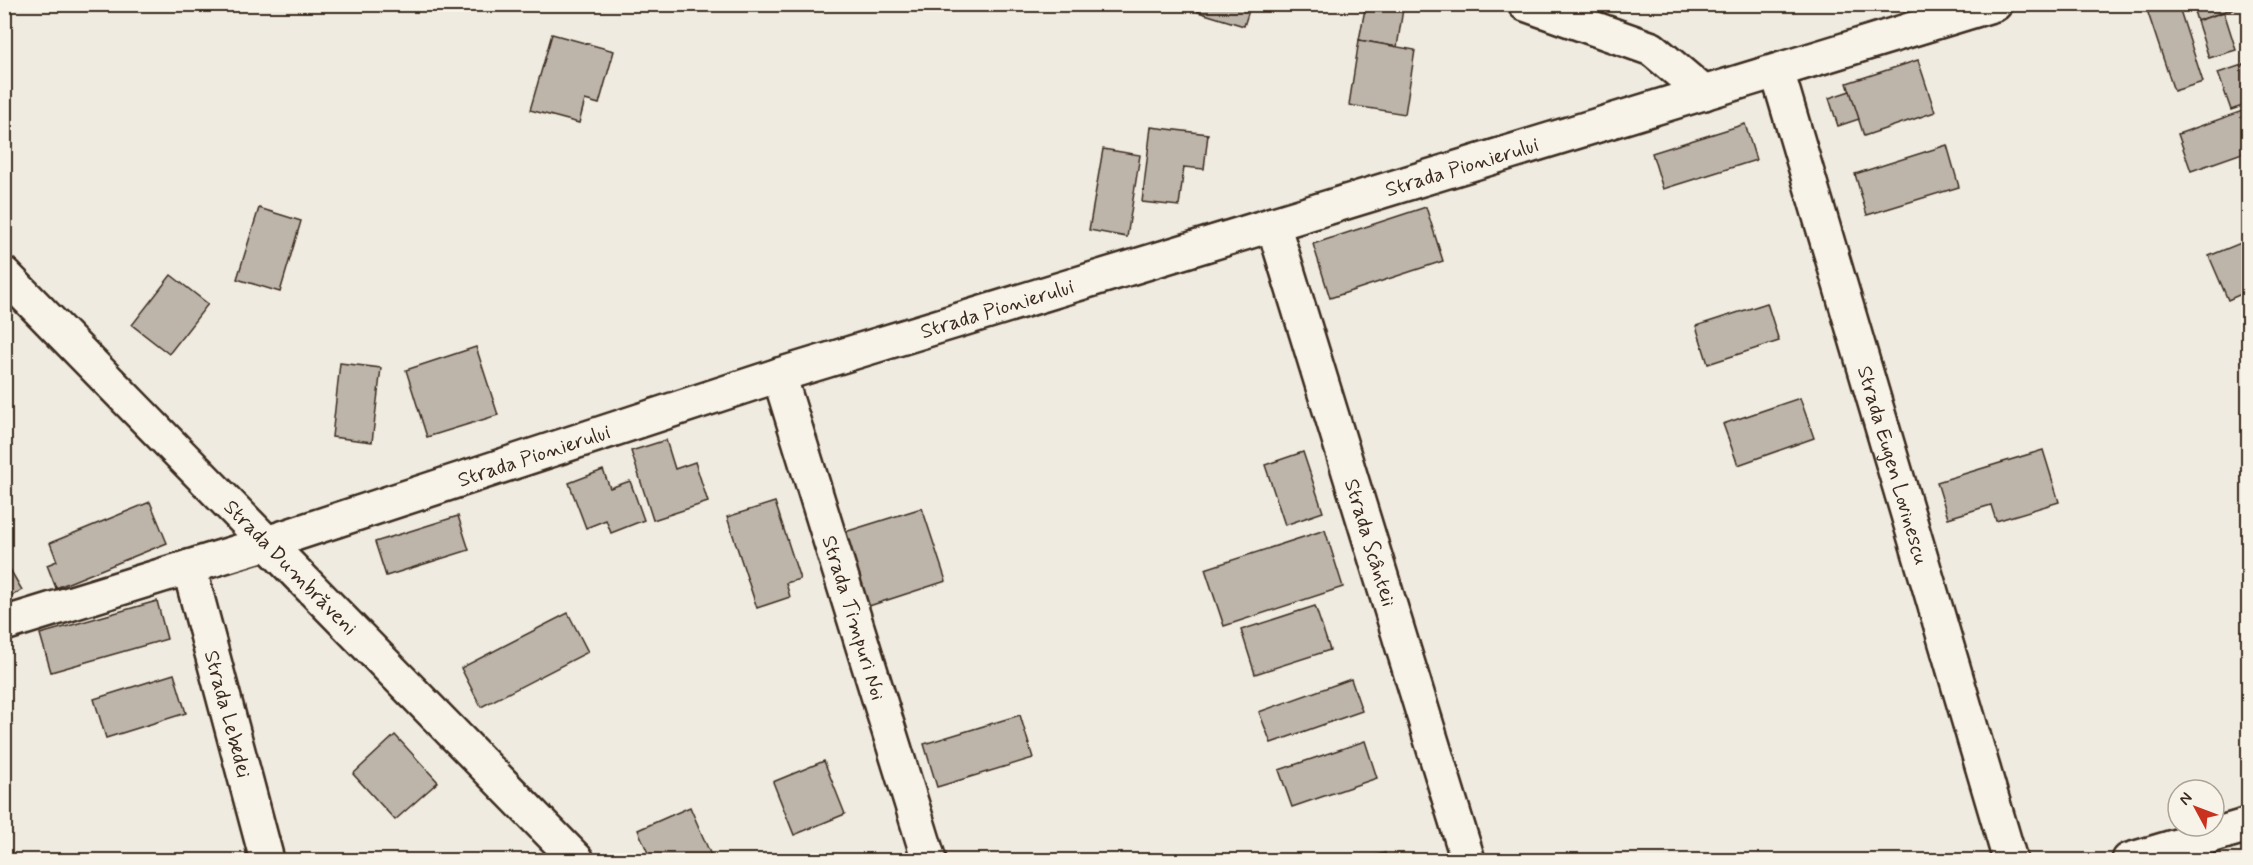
<svg xmlns="http://www.w3.org/2000/svg" width="2253" height="865" viewBox="0 0 2253 865" font-family="Mynerve,sans-serif">
	<rect width="100%" height="100%" fill="#efebe0"/>
	<filter id="ink" filterUnits="userSpaceOnUse"><feTurbulence type="fractalNoise" baseFrequency=".0167" numOctaves="2"/><feDisplacementMap in="SourceGraphic" scale="12" xChannelSelector="R" yChannelSelector="G"/><feConvolveMatrix kernelMatrix="1 2 1 2 8 2 1 2 1" color-interpolation-filters="sRGB"/></filter>
	<g filter="url(#ink)">
		<!-- building -->
		<g fill="#bdb5aa" stroke="#3b2a1e" stroke-width="1.5">
			<polygon points="1200,4 1251,4 1244,26 1198,12"/>
			<polygon points="1366,4 1403,9 1397,47 1359,40"/>
			<polygon points="2154,4 2178,4 2203,82 2174,91 2146,7"/>
			<polygon points="2192,4 2246,4 2197,21"/>
			<polygon points="2224,12 2236,50 2209,58 2197,21"/>
			<polygon points="552,34 614,51 599,104 585,100 579,123 530,110"/>
			<polygon points="1359,40 1415,50 1405,114 1349,105"/>
			<polygon points="1918,60 1935,112 1864,136 1847,83"/>
			<polygon points="2248,63 2248,104 2231,110 2218,73"/>
			<polygon points="1850,91 1859,119 1838,126 1829,98"/>
			<polygon points="2248,109 2248,151 2191,171 2178,134"/>
			<polygon points="1745,124 1756,160 1663,189 1652,153"/>
			<polygon points="1151,127 1208,134 1204,169 1184,167 1179,206 1142,202"/>
			<polygon points="1947,145 1959,187 1867,215 1855,174"/>
			<polygon points="1103,149 1140,155 1127,237 1089,230"/>
			<polygon points="1426,207 1443,261 1330,298 1313,244"/>
			<polygon points="259,208 301,221 280,292 237,279"/>
			<polygon points="2248,240 2248,291 2228,300 2209,256"/>
			<polygon points="171,275 208,304 169,354 132,325"/>
			<polygon points="1767,303 1779,341 1708,364 1696,326"/>
			<polygon points="476,347 498,415 427,437 406,370"/>
			<polygon points="340,363 381,368 372,442 332,437"/>
			<polygon points="1800,398 1814,438 1738,465 1723,424"/>
			<polygon points="666,440 675,469 695,462 708,502 653,520 631,451"/>
			<polygon points="2043,450 2059,502 1996,521 1991,505 1948,518 1937,482"/>
			<polygon points="1303,452 1323,512 1285,525 1265,465"/>
			<polygon points="603,470 610,488 630,481 644,520 611,533 606,520 586,528 569,483"/>
			<polygon points="150,502 167,543 56,588 47,565 57,561 50,543"/>
			<polygon points="775,502 800,579 786,583 790,597 757,608 727,517"/>
			<polygon points="922,508 946,581 869,606 845,532"/>
			<polygon points="458,516 469,550 386,576 375,542"/>
			<polygon points="1325,530 1343,587 1224,626 1205,569"/>
			<polygon points="4,559 22,590 4,600"/>
			<polygon points="157,601 167,639 51,672 40,634"/>
			<polygon points="1315,606 1330,650 1255,674 1241,630"/>
			<polygon points="568,613 588,652 481,707 461,668"/>
			<polygon points="174,674 186,713 106,738 94,699"/>
			<polygon points="1351,679 1362,711 1271,743 1259,712"/>
			<polygon points="1020,715 1033,758 937,787 924,744"/>
			<polygon points="395,735 438,782 395,820 353,774"/>
			<polygon points="1365,741 1377,778 1292,807 1279,770"/>
			<polygon points="824,761 845,814 794,835 773,782"/>
			<polygon points="690,807 713,860 651,860 638,830"/>
			<polygon points="1385,853 1387,860 1358,860"/>
		</g>
		<g fill="none" stroke-linecap="round" stroke-linejoin="round">
			<defs>
				<g id="street">
					<polyline points="1525,4 1652,49 1704,93"/>
					<path id="s1" d="M1777,71L2010,860"/>
					<path id="s2" d="M1273,224L1468,860"/>
					<path id="s3" d="M779,375L929,860"/>
					<path id="s4" d="M189,567L267,860"/>
					<path id="s5" d="M4,624L267,543L779,375L1995,4"/>
					<polyline points="2129,860 2248,825"/>
				</g>
				<g id="secondary">
					<path id="s6" d="M4,274L577,860"/>
				</g>
			</defs>
			<!-- street casing -->
			<use href="#street" stroke="#3b2a1e" stroke-width="38"/>
			<!-- secondary casing -->
			<use href="#secondary" stroke="#3b2a1e" stroke-width="38"/>
			<!-- street -->
			<use href="#street" stroke="#f7f3e8" stroke-width="33"/>
			<!-- secondary -->
			<use href="#secondary" stroke="#f7f3e8" stroke-width="33"/>
		</g>
	</g>
	<g text-anchor="middle" stroke-width="6" stroke-linejoin="round" paint-order="stroke">
		<!-- street labels -->
		<g font-size="21" fill="#3b2a1e" stroke="#f7f3e8">
			<text dy="7" stroke="none"><textPath href="#s5" startOffset="1528">Strada Pionierului</textPath></text>
			<text dy="7" stroke="none"><textPath href="#s5" startOffset="1042">Strada Pionierului</textPath></text>
			<text dy="7" stroke="none"><textPath href="#s5" startOffset="556">Strada Pionierului</textPath></text>
			<text dy="7" stroke="none"><textPath href="#s1" startOffset="411">Strada Eugen Lovinescu</textPath></text>
			<text dy="7" stroke="none"><textPath href="#s2" startOffset="333">Strada Scânteii</textPath></text>
			<text dy="7" stroke="none"><textPath href="#s6" startOffset="410">Strada Dumbrăveni</textPath></text>
			<text dy="7" stroke="none"><textPath href="#s3" startOffset="254">Strada Timpuri Noi</textPath></text>
			<text dy="7" stroke="none"><textPath href="#s4" startOffset="152">Strada Lebedei</textPath></text>
		</g>
	</g>
	<!-- margin -->
	<rect width="2253" height="865" fill="none" stroke="#f7f3e8" stroke-width="24"/>
	<rect x="12" y="12" width="2229" height="841" fill="none" stroke="#3b2a1e" stroke-width="2" filter="url(#ink)"/>
	<!-- north arrow -->
	<g transform="translate(2196 808) rotate(311)"><circle r="28" fill="#f7f3e8" stroke="#aca397" stroke-width="1.5"/>
	<path d="M0-4.5L10 22L0 15L-10 22Z" fill="#c8321e"/>
	<text y="-9" font-size="16" font-weight="bold" text-anchor="middle" fill="#3b2a1e">N</text>
	</g>
</svg>
